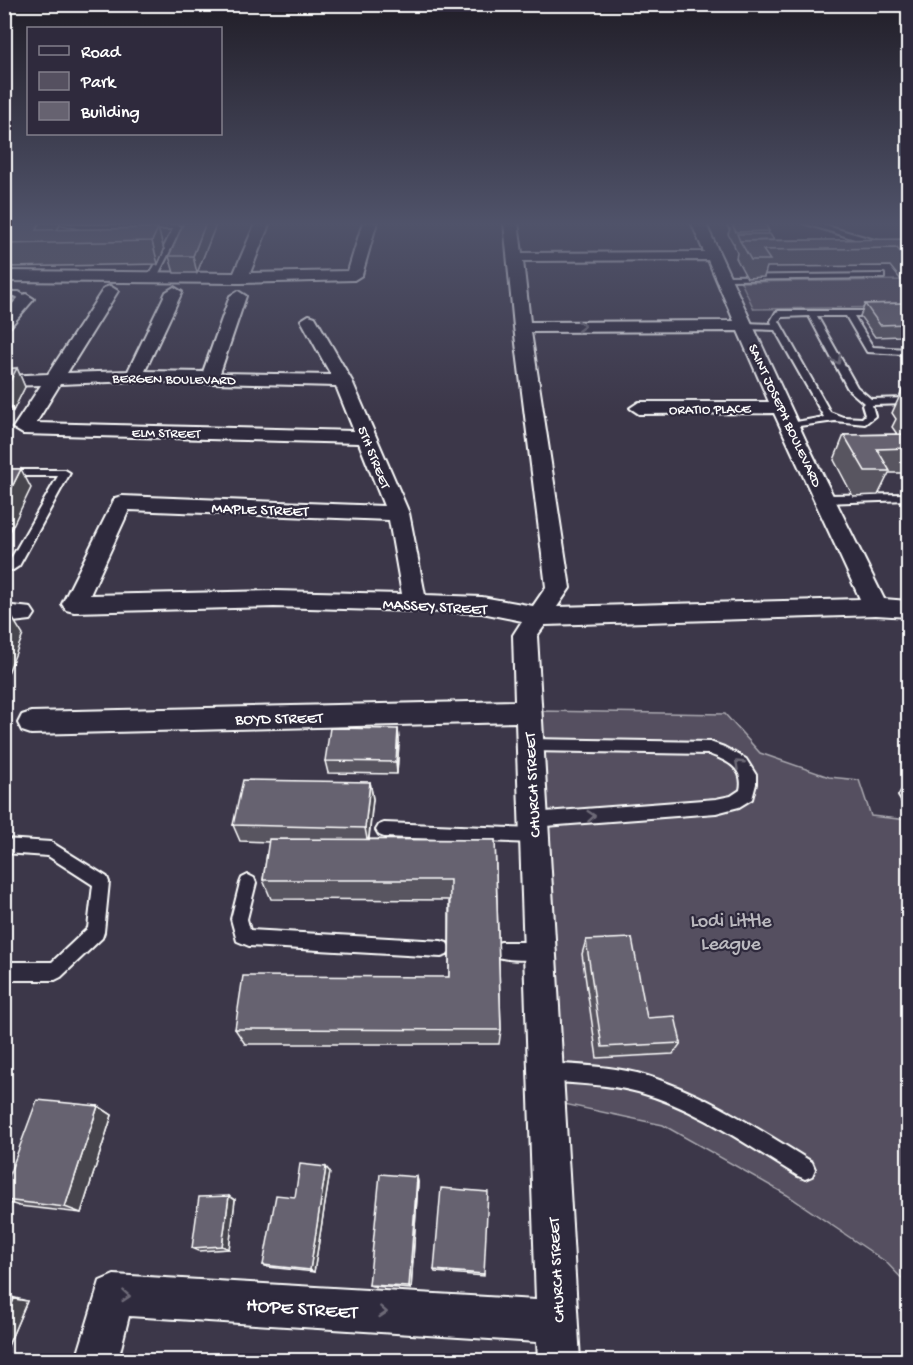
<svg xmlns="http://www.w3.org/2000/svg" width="913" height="1365" viewBox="0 0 913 1365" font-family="'Gochi Hand',sans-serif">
	<rect width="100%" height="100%" fill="#3c3749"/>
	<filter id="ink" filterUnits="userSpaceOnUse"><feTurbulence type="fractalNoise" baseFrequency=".0167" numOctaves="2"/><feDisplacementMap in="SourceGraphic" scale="12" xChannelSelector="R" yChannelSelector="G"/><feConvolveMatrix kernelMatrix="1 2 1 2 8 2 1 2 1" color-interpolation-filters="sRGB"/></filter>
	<g filter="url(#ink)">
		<!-- green -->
		<g fill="#555060" stroke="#aaa8b0" stroke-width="1.5">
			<polygon points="908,280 908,307 754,309 741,282"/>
			<polygon points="540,711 725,714 760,753 829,777 859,780 871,816 908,820 908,1285 886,1262 787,1195 663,1125 564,1104"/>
		</g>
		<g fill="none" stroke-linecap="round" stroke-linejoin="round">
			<defs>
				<g id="service">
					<polygon points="52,222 81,225 178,225 182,227 157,277 153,279 149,277 173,229 81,229"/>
					<polygon points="813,222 875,240 908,246 908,250 871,244 803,223"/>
					<polygon points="881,274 884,274 884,278 723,280 719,278 723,276"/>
					<polygon points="4,292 19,292 30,299 26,302 15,296 4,296"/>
					<path d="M779,311H908V316H854L873,347L908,349V358L903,354L867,352L846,316H817L857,387L871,399L908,398V404L872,405L875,416L865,424L835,421L785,428V424L824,417L775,330L745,329L741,326L745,323L772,324L771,321L776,312ZM809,316L848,389L864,403L862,405L865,415L862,418L843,417L830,412L779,321L782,317Z"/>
					<polygon points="4,470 65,470 70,473 19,566 13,570 4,570 4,562 9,562 58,476 4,476"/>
					<polygon points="908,494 908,500 824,503 818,499 824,495"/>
					<path d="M529,739L710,742L724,747L746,759L756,775V784L752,799L739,807L716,813L532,827L527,825L524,820L527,815L532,813L716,799L731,796L740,790C745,768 727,761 709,754L529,751L524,749L522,745L524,741Z"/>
					<polygon points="907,790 908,790 908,802 902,801 899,796 902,791"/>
					<polygon points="384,823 533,829 538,831 541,836 538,841 533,843 384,837 379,835 376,830 379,825"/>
					<polygon points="4,839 51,842 107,877 109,882 104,932 102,938 61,977 55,980 4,980 4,962 52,962 88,928 93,885 48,856 4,853"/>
					<polygon points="248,875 254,878 256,883 247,919 250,930 441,941 447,943 450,949 447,955 441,957 249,946 237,941 231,919 240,883 242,878"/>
					<path d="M501,942H539L545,944L548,950L545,956C533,961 507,961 495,956L492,950L495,944Z"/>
					<path d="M546,1063C576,1065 607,1066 637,1073C700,1090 757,1128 812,1162L815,1169L812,1176L805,1179L798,1176C747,1145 696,1108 638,1092C608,1084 577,1084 546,1081L539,1079L537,1072L539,1065Z"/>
				</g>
				<g id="minor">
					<polygon points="256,222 270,222 250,273 348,271 363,222 377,222 362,275 354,280 240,283 4,281 4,271 234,273"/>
					<path d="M504,222H518L522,253L704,252L691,222H705L806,441L884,599L908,601V617L876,615L545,625L537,636L580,1360H538L537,1342L129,1316L118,1360H76L100,1281L114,1275L536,1300L516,722L31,734L22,731L18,723L22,715L31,712L515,701L513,635L522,621L482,613L274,607L74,612L66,610L62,604L115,498L122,496L384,506L359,443L23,434L13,428L41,385L4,386V376L48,374L104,288L110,286L118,291L67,373L128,371L166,292L174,287L182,292L145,371L203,372L230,296L238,291L246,296L220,373L331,375L301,320L309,315L315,317L352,381L409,513L425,595L482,597L533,606L546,587L514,327ZM708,260L734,321L530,322L523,261ZM738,331L769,402H639L630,408L639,414L774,413L860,599L557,607L570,588L531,332ZM134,381L336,386L354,431L36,423L60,384ZM129,510L389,520L402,594L274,591L90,595Z"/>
					<polygon points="26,294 34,299 10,327 4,329 4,313 20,296"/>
					<polygon points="4,605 31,608 35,614 31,620 4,623"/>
				</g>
			</defs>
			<!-- service casing -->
			<use href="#service" stroke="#fff" stroke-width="4"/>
			<!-- minor casing -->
			<use href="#minor" stroke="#fff" stroke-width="4"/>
			<!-- service -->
			<use href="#service" fill="#2f2a3d" fill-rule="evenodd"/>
			<!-- minor -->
			<use href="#minor" fill="#2f2a3d" fill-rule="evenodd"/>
		</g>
		<!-- wall -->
		<g fill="#585460" stroke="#fff" stroke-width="1.5">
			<polygon points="9,222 59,222 60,225 57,230 158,228 164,250 158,264 10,267 4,254 4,238 6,236 4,229"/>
			<polygon points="184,222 217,222 197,273 174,273 169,256"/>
			<polygon points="725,222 764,222 769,231 768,234 774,240 909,241 909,280 901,280 890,266 767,267 764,277 747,278 736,258 737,253 734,245 734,243 733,243 728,234 730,229 729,229"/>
			<polygon points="909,303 909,331 904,331 902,336 875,337 860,316 865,304"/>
			<polygon points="17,368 25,387 13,411 6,411 4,413 4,369"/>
			<polygon points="909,388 909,473 889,473 878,495 853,496 834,460 844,435 897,434 892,427 896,419 892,413 903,389"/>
			<polygon points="398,729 399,741 397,774 328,773 325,761"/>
			<polygon points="370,782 373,799 369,839 495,840 501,1030 499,1044 245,1044 235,1029 449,977 449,900 271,899 263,880 269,842 240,841 233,825"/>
			<polygon points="586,940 647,1018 681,1043 673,1054 597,1058 582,954"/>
			<polygon points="98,1106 112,1115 81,1213 19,1206 4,1201 4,1189"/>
			<polygon points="330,1172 314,1272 268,1267 263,1265 295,1197"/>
			<polygon points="417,1177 418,1182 411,1289 372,1286 369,1285"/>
			<polygon points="235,1200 229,1249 199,1251 192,1248"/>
			<polygon points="434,1270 484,1274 484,1276 435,1272"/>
			<polygon points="4,1295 27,1301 4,1355"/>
		</g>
		<!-- shaded-wall -->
		<g fill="#47454e" stroke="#fff" stroke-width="1.5">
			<polygon points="40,222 59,222 60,225 49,243 36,230"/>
			<polygon points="206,222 217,222 197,273 193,256"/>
			<polygon points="158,228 164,250 158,264 152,241"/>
			<polygon points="8,287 13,299 6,309 4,305 4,292"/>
			<polygon points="17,368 25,387 13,411 4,392"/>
			<polygon points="21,469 31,488 4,544 4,503"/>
			<polygon points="8,611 23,635 4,683 4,620"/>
			<polygon points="398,729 399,741 397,774 396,762"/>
			<polygon points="370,782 373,799 368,844 365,828"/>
			<polygon points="98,1106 112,1115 81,1213 65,1207"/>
			<polygon points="326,1167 330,1172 314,1272 310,1270"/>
			<polygon points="417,1177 418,1182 411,1289 409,1287"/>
			<polygon points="229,1196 235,1200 229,1249 222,1246"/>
			<polygon points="14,1299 27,1301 4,1355 4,1321"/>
		</g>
		<!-- building -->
		<g fill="#666270" stroke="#fff" stroke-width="1.5">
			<polygon points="9,222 40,222 36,230 158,228 152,241 4,244 4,238 10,230 4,230 4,229"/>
			<polygon points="184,222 206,222 193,256 169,256"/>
			<polygon points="764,222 769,231 736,232 731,223"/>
			<polygon points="737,234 770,234 774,240 740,241"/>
			<polygon points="907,239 909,241 909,263 897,248 763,250 770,260 751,260 740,241"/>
			<polygon points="909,303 909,319 903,319 907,324 880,325 865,304"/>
			<polygon points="17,368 4,392 4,369"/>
			<polygon points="909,388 909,396 903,389"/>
			<polygon points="904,403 909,403 909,409"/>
			<polygon points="909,434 909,448 877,449 890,471 865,471 844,435"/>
			<polygon points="4,469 21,469 4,503"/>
			<polygon points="4,611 8,611 4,620"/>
			<polygon points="330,728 398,729 396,762 325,761"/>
			<polygon points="243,780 370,782 365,828 233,825"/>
			<polygon points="269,839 495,840 501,1030 235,1029 243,976 449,977 450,880 263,880"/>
			<polygon points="632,938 647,1018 675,1016 681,1043 602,1047 586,940"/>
			<polygon points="37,1100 98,1106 65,1207 4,1200 4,1189"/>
			<polygon points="300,1164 326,1167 310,1270 263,1265 276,1195 295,1197"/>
			<polygon points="380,1174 417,1177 409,1287 369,1285"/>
			<polygon points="441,1188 488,1192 484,1274 434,1270"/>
			<polygon points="229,1196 222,1246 192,1248 199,1197"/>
			<polygon points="4,1297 14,1299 4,1321"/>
		</g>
		<!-- one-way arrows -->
		<defs><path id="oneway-chevron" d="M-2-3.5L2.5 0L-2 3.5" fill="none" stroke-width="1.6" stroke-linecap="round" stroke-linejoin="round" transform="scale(1.5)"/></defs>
		<g stroke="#6d6a77">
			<use href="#oneway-chevron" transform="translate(581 326)"/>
			<use href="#oneway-chevron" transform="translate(837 360) rotate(61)"/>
			<use href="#oneway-chevron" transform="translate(739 764) rotate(-137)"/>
			<use href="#oneway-chevron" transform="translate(591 816) rotate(-4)"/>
			<use href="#oneway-chevron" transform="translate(126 1296) rotate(4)"/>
			<use href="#oneway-chevron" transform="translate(383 1312) rotate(4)"/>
		</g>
	</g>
	<!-- sky -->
	<linearGradient id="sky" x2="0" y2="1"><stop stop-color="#211e28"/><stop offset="0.54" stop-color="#50536a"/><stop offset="1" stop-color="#50536a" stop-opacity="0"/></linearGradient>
	<rect width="913" height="414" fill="url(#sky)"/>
	<g text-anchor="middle" stroke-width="4.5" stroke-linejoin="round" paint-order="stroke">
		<!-- far-street labels -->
		<g font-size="14" fill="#fff" stroke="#2f2a3d">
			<text transform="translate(174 378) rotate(1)" y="5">BERGEN BOULEVARD</text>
			<text transform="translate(710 408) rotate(-1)" y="5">ORATIO PLACE</text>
			<text transform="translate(786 415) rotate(65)" y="5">SAINT JOSEPH BOULEVARD</text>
			<text transform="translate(166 432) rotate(1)" y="5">ELM STREET</text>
			<text transform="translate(375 457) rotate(68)" y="5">5TH STREET</text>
		</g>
		<!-- street labels -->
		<g font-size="16" fill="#fff" stroke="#2f2a3d">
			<text transform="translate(260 508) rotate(2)" y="6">MAPLE STREET</text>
			<text transform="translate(435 605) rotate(3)" y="6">MASSEY STREET</text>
			<text transform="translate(279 717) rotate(-1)" y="6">BOYD STREET</text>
			<text transform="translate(531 785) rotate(-93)" y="6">CHURCH STREET</text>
			<text transform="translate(555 1270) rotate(-93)" y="6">CHURCH STREET</text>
		</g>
		<!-- near-park labels -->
		<g font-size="20" fill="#bbb9bf" stroke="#2f2a3d">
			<text x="731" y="926">Lodi Little<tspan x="731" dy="23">League</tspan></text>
		</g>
		<!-- near-street labels -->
		<g font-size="20" fill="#fff" stroke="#2f2a3d">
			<text transform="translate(302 1307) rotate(4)" y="7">HOPE STREET</text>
		</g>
	</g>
	<!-- margin -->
	<rect width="913" height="1365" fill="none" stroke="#2f2a3d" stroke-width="24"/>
	<rect x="12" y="12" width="889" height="1341" fill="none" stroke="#fff" stroke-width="2" filter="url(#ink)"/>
	<!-- legend -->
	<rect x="27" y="27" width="195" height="108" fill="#2f2a3d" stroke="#827f8b" stroke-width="1.5"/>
	<rect x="39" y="46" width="30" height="9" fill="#2f2a3d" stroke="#827f8b" stroke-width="1.5"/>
	<text x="81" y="57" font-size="18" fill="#ffffff">Road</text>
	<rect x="39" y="72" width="30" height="18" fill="#555060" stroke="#827f8b" stroke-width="1.5"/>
	<text x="81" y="87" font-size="18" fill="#ffffff">Park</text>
	<rect x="39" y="102" width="30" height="18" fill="#666270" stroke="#827f8b" stroke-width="1.5"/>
	<text x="81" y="117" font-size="18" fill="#ffffff">Building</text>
</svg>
